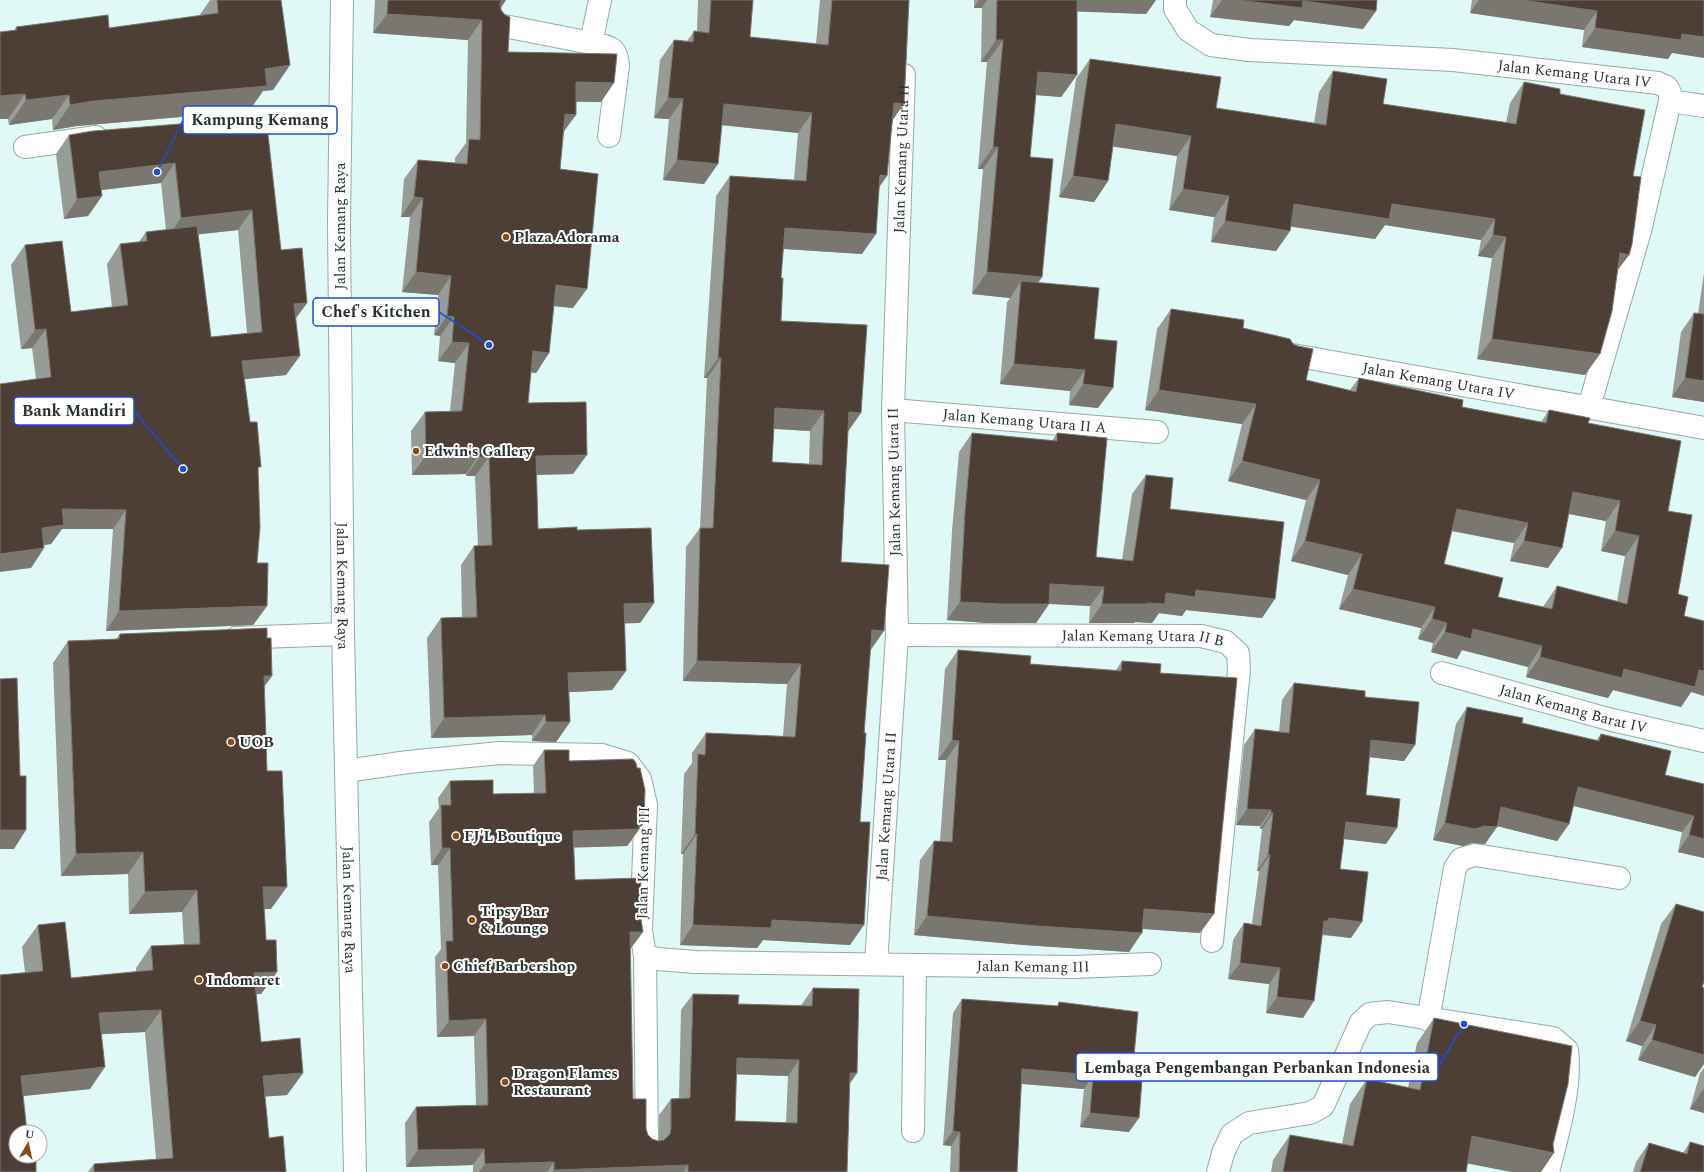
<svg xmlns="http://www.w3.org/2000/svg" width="1704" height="1172" viewBox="0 0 1704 1172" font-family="Spectral,serif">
	<rect width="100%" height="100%" fill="#e0f9f7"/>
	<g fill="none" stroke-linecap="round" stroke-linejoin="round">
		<defs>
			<g id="minor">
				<path id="s1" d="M342,0L339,223L343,634L355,1172"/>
				<path d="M600,0L591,43C608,47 617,45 618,66L609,136"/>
				<path id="s2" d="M1175,0V9L1188,30L1211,45L1249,50L1453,60L1658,83L1667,87L1670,93V101L1640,231L1589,407"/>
				<polyline points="499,25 591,43"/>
				<polyline points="1670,101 1704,106"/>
				<polyline points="236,125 340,116"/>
				<polyline points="25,147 96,137"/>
				<path id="s3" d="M1287,354L1704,428"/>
				<path id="s4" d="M893,410L1157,432"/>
				<path id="s5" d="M897,635L1201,636L1226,642L1238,653L1239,670L1212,941"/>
				<polyline points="236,638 343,634"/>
				<path id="s6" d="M1442,673L1612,720L1704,741"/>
				<path id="s7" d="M346,771L408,762L500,753L602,755L628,763L640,779L646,805L641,930L645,956L658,959L695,962L1074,967L1150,964"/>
				<polyline points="645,956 647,1145"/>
				<path id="s8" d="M876,964L897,635L893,410L904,75"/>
				<polyline points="1428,1020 1455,868 1461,859 1475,855 1619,878"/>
				<polyline points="913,1131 915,965"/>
				<path d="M1218,1172L1223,1153L1232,1134L1249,1123L1310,1113L1323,1106L1361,1022L1370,1014L1388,1012L1553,1038L1567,1050C1572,1085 1557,1137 1548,1172"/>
			</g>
		</defs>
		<!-- minor casing -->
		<use href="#minor" stroke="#94aaa9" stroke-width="24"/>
		<!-- minor -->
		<use href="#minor" stroke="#fff" stroke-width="22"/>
	</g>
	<!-- wall -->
	<g fill="#979c96" fill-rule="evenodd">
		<polygon points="210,0 281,0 290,65 273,90 263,91 249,111 77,126 53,130 52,119 9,125 8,119 14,31 16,27 109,28 199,16"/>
		<polygon points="375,0 506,0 501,8 508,52 601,102 576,102 564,132 560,169 573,308 554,306 549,353 536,373 531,372 528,403 573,474 536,475 538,529 577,530 654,603 640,623 624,623 626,671 612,690 569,692 570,722 556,742 532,741 532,735 431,738 427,638 441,618 462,617 461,565 474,546 478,546 475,476 466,476 466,474 412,475 411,431 425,412 450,411 455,363 438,361 440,336 434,335 438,295 402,292 410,217 401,217 404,179 418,160 455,163 455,158 466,143 468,40 373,33"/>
		<path d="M698,0H753L750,37L816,44L820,0H909L893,120L879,188L862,254L783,249L781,278V321L848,431L841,562L870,650L850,945L763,940L757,948L680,945L683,854H681L684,774L692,763V753L706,733L783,736L787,684L683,681L686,547L700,528L707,378H704L716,196L730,176L794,180L798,133L722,125L704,184L663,180L669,119L654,118L660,60L674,40L687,41L694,31H697ZM774,429L810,431L809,464L772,462Z"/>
		<polygon points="974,0 1156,0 1146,14 1077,11 1077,75 1061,97 1036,95 1030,157 1042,277 1038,283 1094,339 1098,408 1069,405 1070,391 1000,384 1007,302 1010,298 972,294 983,169 978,169 987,62 981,62 982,8 974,8"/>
		<polygon points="1213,0 1377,0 1376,11 1363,29 1294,20 1289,26 1210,17"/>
		<polygon points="1472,0 1704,0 1668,59 1582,47 1584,30 1470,13"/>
		<polygon points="1090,59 1216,108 1314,123 1319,92 1333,71 1383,104 1506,123 1510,103 1524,82 1560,94 1633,176 1629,255 1618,269 1585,375 1477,359 1492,258 1478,256 1481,240 1385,225 1375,239 1291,226 1290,231 1276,251 1211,242 1214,217 1169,210 1177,156 1113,146 1108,181 1094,202 1059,197 1076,79"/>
		<path d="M266,117L281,250L307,303L296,318L286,375L244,379L250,422L258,471L257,563L267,606L253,625L106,631L113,529H62L51,544L44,545V548L31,568L36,379L32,348L21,349L11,265L25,245L71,312L112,307L107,264L120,244L139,242L146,232L166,230L161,183L101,190L102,196L88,216L64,219L56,154L69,135ZM238,230L247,333L211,337L198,234Z"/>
		<polygon points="1704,273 1704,402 1672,397 1681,332 1694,313 1698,314"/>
		<path d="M1171,309L1243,328L1306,380L1350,390L1359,378L1462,407L1541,422L1549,410L1588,423L1668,511L1678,594L1684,616L1691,692L1681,707L1613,690L1608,698L1526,677L1528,667L1462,650L1457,659L1431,652L1433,643L1418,639L1421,628L1339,609L1348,575L1291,561L1306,500L1228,481L1242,424L1145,410L1157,329ZM1569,514L1606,521L1601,551L1625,556L1617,601L1557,586L1543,607L1498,597L1444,564L1451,531L1514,543L1510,561L1548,568Z"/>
		<polygon points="972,433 1052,441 1057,433 1096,557 1122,560 1132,494 1146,475 1170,509 1262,618 1186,610 1182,616 1159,613 1152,623 1135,622 1134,623 1089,623 1090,606 1049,604 1036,623 987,623 947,620 952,531 959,452"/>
		<polygon points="120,634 267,638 272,676 264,686 271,909 264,909 266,940 277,972 261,994 256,994 261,1042 303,1073 287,1095 265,1096 269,1138 286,1172 88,1172 94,1164 156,1159 145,1032 102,1034 90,1089 23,1096 0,1172 25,972 22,947 38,925 71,978 136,972 136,968 151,946 184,945 182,912 129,914 128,874 61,876 53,663 68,641 116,639"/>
		<polygon points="958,650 1030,664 1116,670 1122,661 1160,673 1200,933 1143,929 1129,952 1024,945 914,935 920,860 934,841 940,841 946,760 938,760 945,669"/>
		<polygon points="1294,683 1365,697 1415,745 1404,761 1369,757 1366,795 1386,844 1344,839 1340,869 1351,938 1322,935 1303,1018 1266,1013 1269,984 1228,979 1233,940 1244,923 1252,924 1259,871 1257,871 1262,829 1260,829 1260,826 1236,825 1244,745 1255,729 1279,732 1282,700"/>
		<polygon points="1467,707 1522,723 1596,741 1601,734 1665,775 1704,784 1704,858 1678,852 1682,832 1573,806 1569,824 1557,841 1497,826 1485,844 1472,843 1463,846 1433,840 1456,724"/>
		<path d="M544,750L569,761L632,840L627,846L574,847L575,880L640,913L643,932L631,948H630L633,1099L646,1129L648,1135L652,1139L658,1141H659V1115L671,1099L679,1098L681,1010L693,994L738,1004L801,1006L802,1004L813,988L857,1073L849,1084L847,1172H473V1165L406,1167L405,1123L416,1107L476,1105L474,1036L437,1037L435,957L441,949L438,865H431L429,822L439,808L438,798L450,781L493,794L534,793L533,766ZM736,1074L788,1076L786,1123L735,1121Z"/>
		<polygon points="1676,904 1702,987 1704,988 1704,1064 1695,1077 1638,1060 1642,1046 1626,1041 1661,924"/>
		<polygon points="962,999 1057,1006 1059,1002 1133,1067 1129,1132 1080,1127 1084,1089 1021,1084 1017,1172 950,1172 951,1146 943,1145 953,1013"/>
		<polygon points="1434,1018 1467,1163 1466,1172 1271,1172 1273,1160 1290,1135 1342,1144 1350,1104 1367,1079 1408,1088 1417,1043"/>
		<polygon points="1704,1068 1704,1113 1690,1109 1700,1073"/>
		<polygon points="1690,1142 1704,1172 1633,1172 1636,1162 1649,1143 1683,1153"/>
	</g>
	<!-- shaded-wall -->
	<g fill="#7a7770">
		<polygon points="501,0 506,0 497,13"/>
		<polygon points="979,0 987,0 982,8 974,8"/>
		<polygon points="1070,0 1156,0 1146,14 1062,11"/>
		<polygon points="1222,0 1303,1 1376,11 1363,29 1294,20 1289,26 1210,17"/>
		<polygon points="1479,0 1521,0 1597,11 1584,30 1470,13"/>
		<polygon points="387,14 482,20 468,40 373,33"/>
		<polygon points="1595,28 1682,34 1704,37 1704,58 1672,53 1668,59 1582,47"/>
		<polygon points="996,40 1003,40 987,62 981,62"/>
		<polygon points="290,65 273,90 263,91 249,111 77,126 53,130 70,105 265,69"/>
		<polygon points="1038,72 1077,75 1061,97 1022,94"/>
		<polygon points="576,82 614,83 601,102 563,101"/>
		<polygon points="25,94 8,119 0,119 0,96"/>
		<polygon points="69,95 52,119 9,125 26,100"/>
		<polygon points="668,98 683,99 669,119 654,118"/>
		<polygon points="894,103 904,104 890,124"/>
		<polygon points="724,104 812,113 798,133 711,124"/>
		<polygon points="565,114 576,115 562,134"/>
		<polygon points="1116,124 1191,136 1177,156 1102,145"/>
		<polygon points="993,147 998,147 983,169 978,169"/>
		<polygon points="677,160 718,164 704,184 663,180"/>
		<polygon points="175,163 161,183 85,192 99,172"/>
		<polygon points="880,175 887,176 873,196"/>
		<polygon points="1073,176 1108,181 1094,202 1059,197"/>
		<polygon points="1183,189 1229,196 1214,217 1169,210"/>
		<polygon points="102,196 88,216 64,219 77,199"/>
		<polygon points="414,197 423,198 410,217 401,217"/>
		<polygon points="1294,204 1392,204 1495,219 1481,240 1385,225 1375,239 1280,225"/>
		<polygon points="252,210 238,230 167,238 181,218"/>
		<polygon points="1225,221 1290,231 1276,251 1211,242"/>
		<polygon points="785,228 876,234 862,254 771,248"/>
		<polygon points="1493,235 1506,237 1492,258 1478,256"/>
		<polygon points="1620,253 1629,255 1614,275"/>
		<polygon points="416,272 451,276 438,295 402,292"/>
		<polygon points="987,272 1042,277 1026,299 1021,281 1010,298 972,294"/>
		<polygon points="556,285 587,289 573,308 542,305"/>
		<polygon points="307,303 293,322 294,304"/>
		<polygon points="447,316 454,317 440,336 434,335"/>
		<polygon points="46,329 32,348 21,349 35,330"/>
		<polygon points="1492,339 1600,354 1585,375 1477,359"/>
		<polygon points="452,342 469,343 455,363 438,361"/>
		<polygon points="533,351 549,353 536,373 519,371"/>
		<polygon points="300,356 286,375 228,381 242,361"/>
		<polygon points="718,358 721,358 707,378 704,378"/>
		<polygon points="1014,364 1085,370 1070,391 1000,384"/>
		<polygon points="1685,378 1704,381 1704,402 1672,397"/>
		<polygon points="1083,384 1113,388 1098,408 1069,405"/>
		<polygon points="1159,390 1256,404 1242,424 1145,410"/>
		<polygon points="775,408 824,411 810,431 761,428"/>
		<polygon points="849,412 861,413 847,433"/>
		<polygon points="426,455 479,455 466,474 412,475"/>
		<polygon points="587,455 573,474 522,475 536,456"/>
		<polygon points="480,457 489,457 475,476 466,476"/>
		<polygon points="1242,461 1320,480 1306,500 1228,481"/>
		<polygon points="1573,492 1620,501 1606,521 1559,512"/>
		<polygon points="62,509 126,510 113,529 62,529 51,544 28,547 42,528"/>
		<polygon points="1457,509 1528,523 1514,543 1443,529"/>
		<polygon points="1615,531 1639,536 1625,556 1601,551"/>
		<polygon points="1305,541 1362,554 1348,575 1291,561"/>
		<polygon points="1524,541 1562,548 1548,568 1510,561"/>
		<polygon points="44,548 31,568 0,572 0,554"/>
		<polygon points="1050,584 1104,587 1090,606 1037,603"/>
		<polygon points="1353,589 1435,607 1421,628 1339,609"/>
		<polygon points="1196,590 1275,599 1262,618 1186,610 1182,616 1159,613 1152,623 1135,622 1134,623 1089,623 1102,604 1147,603 1166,593"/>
		<polygon points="960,602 1049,604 1036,623 987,623 947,620"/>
		<polygon points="654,603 640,623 610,624 624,604"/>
		<polygon points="267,606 253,625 106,631 119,611"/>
		<polygon points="1432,619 1447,623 1433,643 1418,639"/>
		<polygon points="1473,629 1542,646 1528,667 1462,650 1457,659 1431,652 1445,632"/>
		<polygon points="872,630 884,631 870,651"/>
		<polygon points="1540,657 1624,669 1699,670 1704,671 1704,696 1691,692 1681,707 1613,690 1608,698 1526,677"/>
		<polygon points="697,661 801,664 787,684 683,681"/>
		<polygon points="626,671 612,690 554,693 568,673"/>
		<polygon points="264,676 272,676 256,698"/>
		<polygon points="545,715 532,735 431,738 444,718"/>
		<polygon points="546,722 570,722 556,742 532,741"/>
		<polygon points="952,740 959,741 946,760 938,760"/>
		<polygon points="1371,740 1415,745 1404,761 1360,756"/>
		<polygon points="1578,787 1694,816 1682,832 1566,804"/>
		<polygon points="1501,807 1569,824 1557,841 1489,824"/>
		<polygon points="1247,809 1271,810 1260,826 1236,825"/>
		<polygon points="1271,813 1273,813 1262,829 1260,829"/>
		<polygon points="1346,822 1397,828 1386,844 1335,838"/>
		<polygon points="638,823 644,823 627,846 562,848 573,831"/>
		<polygon points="1445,823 1497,827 1485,844 1472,843 1463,846 1433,840"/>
		<polygon points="0,830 26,830 14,849 0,849"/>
		<polygon points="695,834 697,834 683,854 681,854"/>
		<polygon points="1689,835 1704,839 1704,858 1678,852"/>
		<polygon points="442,848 450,848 438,865 431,865"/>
		<polygon points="143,852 128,874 61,876 76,854"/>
		<polygon points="1268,855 1270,855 1259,871 1257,871"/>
		<polygon points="263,887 287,887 271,909 247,909"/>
		<polygon points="197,890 182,912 129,914 145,892"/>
		<polygon points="1144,909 1214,914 1200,933 1131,928"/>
		<polygon points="927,916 1142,933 1129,952 1024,945 914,935"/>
		<polygon points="1329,918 1362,922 1351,938 1319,934 1324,921"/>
		<polygon points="772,920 864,925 850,945 763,940 757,948 680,945 693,925"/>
		<polygon points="630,932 643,932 631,948 618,949"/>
		<polygon points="1240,963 1280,968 1269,984 1228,979"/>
		<polygon points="277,972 261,994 239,995 254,973"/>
		<polygon points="1277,997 1314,1001 1303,1018 1266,1013"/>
		<polygon points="161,1010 145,1032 84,1035 99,1013"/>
		<polygon points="486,1019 474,1036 437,1037 449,1021"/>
		<polygon points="1640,1021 1656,1025 1642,1046 1626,1041"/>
		<polygon points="1652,1040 1704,1055 1704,1064 1695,1077 1638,1060"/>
		<polygon points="737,1058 799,1060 788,1076 725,1074"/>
		<polygon points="105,1067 90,1089 5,1098 21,1076"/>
		<polygon points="1022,1069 1093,1075 1084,1089 1012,1083"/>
		<polygon points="303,1073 287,1095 248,1098 263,1076"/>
		<polygon points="850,1073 857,1073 846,1089"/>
		<polygon points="1703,1090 1704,1090 1704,1113 1690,1109"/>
		<polygon points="1090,1113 1139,1118 1129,1132 1080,1127"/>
		<polygon points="953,1131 960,1132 951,1146 943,1145"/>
		<polygon points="1472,1136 1554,1153 1541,1172 1511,1172 1455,1161"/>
		<polygon points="484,1149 473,1165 406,1167 418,1150"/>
		<polygon points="554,1162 547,1172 479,1172 485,1164"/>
		<polygon points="688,1165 684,1172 553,1172 554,1170"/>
	</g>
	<!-- building -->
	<g fill="#4e3f36" stroke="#7a7770" fill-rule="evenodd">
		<polygon points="217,0 281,0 290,65 265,69 267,86 94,101 70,105 69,95 26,100 25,94 0,96 0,32 17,30 16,27 108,15 109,28 218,13"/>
		<polygon points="388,0 502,0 500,3 501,10 505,15 510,17 508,52 617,54 614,83 576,82 576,115 565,114 560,169 598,174 587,289 556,285 549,353 533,351 528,403 586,402 587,455 536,456 538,529 577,527 577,530 651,528 654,603 624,604 626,671 568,673 570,722 546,722 545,715 444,718 441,618 477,617 474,546 492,545 489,457 480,457 479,455 426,455 425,412 462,411 469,343 452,342 454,317 447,316 451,276 416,272 423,198 414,197 418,160 467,164 469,139 480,140 482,20 387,14"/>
		<path d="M711,0H753L750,37L828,45L832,0H909L904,104L894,103L887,176L880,175L876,234L785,228L781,278H783L781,321L867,325L861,413L849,412L841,562L889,565L884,631L872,630L864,733H866L860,822H870L864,925L772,920L771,928L693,925L697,834H695L698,754L705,755L706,733L795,737L801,664L697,661L700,528H713L721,358H718L730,176L806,181L812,113L724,104L718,164L677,160L683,99L668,98L674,40L693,42L694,31L709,33ZM775,408L824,411L822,465L772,462Z"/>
		<polygon points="997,0 1077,0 1077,75 1038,72 1030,157 1053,159 1042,277 987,272 998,147 993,147 1003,40 996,40"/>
		<polygon points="1237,0 1377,0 1376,11 1303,1 1302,8"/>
		<polygon points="1521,0 1704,0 1704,37 1682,34 1681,40 1595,28 1597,11"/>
		<polygon points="1090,59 1221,77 1216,108 1326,125 1333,71 1387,79 1383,104 1516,124 1524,82 1560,89 1560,94 1645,110 1633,176 1641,177 1632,244 1629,255 1620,253 1612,311 1600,354 1492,339 1506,237 1493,235 1495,219 1392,204 1389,219 1294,204 1290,231 1225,221 1229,196 1183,189 1191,136 1116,124 1108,181 1073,176"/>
		<polygon points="266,117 281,250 302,248 307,303 294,304 300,356 242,361 250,422 257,422 261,467 258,467 260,527 257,563 268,563 267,606 119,611 126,510 62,509 64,525 42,528 44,548 0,554 0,384 51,377 46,329 35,330 25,245 62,241 71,312 128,305 120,244 147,241 146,232 197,226 211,337 262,332 252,210 181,218 175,163 99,172 102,196 77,199 69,135 93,131"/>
		<polygon points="1021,281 1099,288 1094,339 1117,341 1113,388 1083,384 1085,370 1014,364"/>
		<path d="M1171,309L1244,320L1243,328L1290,339L1293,344L1298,346L1313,349L1306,380L1356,392L1359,378L1463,400L1462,407L1546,423L1549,410L1590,418L1588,423L1681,441L1668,511L1692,515L1678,594L1688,597L1684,616L1704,621V671L1699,670L1695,687L1624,669L1622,678L1540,657L1542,646L1473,629L1471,639L1445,632L1447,623L1432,619L1435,607L1353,589L1362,554L1305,541L1320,480L1242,461L1256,404L1159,390ZM1573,492L1620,501L1615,531L1639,536L1627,604L1557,586L1552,609L1498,597L1503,578L1444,564L1457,509L1528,523L1524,541L1562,548Z"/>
		<polygon points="1694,313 1704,314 1704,381 1685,378"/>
		<polygon points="972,433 1057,441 1057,433 1107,438 1096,557 1133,561 1146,475 1173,478 1170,509 1284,522 1275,599 1196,590 1195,597 1166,593 1165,604 1147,603 1147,604 1102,604 1104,587 1050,584 1049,604 1000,604 960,602 965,512"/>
		<polygon points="267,628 267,638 271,638 272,676 264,676 267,771 282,771 287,887 263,887 266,940 276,940 277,972 254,973 261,1042 300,1038 303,1073 263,1076 269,1138 283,1136 286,1172 94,1172 94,1164 173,1158 161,1010 99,1013 105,1067 21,1076 27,1132 16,1132 16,1156 29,1156 30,1162 36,1161 36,1172 0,1172 0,975 43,971 38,925 65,922 71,978 153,970 151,946 200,944 197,890 145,892 143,852 76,854 68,641 119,639 120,634"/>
		<polygon points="958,650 1031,656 1030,664 1121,671 1122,661 1161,664 1160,673 1237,678 1214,914 1144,909 1142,933 1037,926 927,916 934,841 952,842 959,741 952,740"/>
		<polygon points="17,678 20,776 26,776 26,830 0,830 0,679"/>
		<polygon points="1294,683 1365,691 1365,697 1419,702 1415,745 1371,740 1366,795 1400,799 1397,828 1346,822 1340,869 1368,872 1362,922 1329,918 1328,921 1324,921 1314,1001 1277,997 1280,968 1240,963 1244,923 1261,926 1270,855 1268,855 1273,813 1271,813 1271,810 1247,809 1255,729 1289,733"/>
		<polygon points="1467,707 1523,718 1522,723 1599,741 1601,734 1671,751 1665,775 1704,784 1704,839 1689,835 1694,816 1578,787 1569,824 1501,807 1497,827 1484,826 1475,829 1445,823"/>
		<path d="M544,750H569V761L633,759L636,763L637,768H640L645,790L644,823H638L639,829L573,831L575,880L641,878L640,913L643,932H630L633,1099H646V1129L648,1135L652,1139L658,1141L664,1140L670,1134L671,1128V1099L690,1098L693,994L739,995L738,1004L812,1006L813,988L859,989L857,1073H850L847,1172H688V1165L554,1170V1162L485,1164L484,1149L418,1150L416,1107L488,1105L486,1019L449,1021L446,941H453L450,848H442L441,805H451L450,781L493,780V794L546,793ZM737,1058L799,1060L797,1123L735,1121Z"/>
		<polygon points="1676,904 1704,912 1704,982 1702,987 1704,988 1704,1055 1652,1040 1656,1025 1640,1021"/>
		<polygon points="962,999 1058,1006 1059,1002 1138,1012 1133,1067 1143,1068 1139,1118 1090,1113 1093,1075 1022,1069 1017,1172 959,1172 960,1132 953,1131"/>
		<polygon points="1434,1018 1572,1046 1568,1084 1553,1144 1554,1153 1472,1136 1466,1172 1283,1172 1290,1135 1353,1146 1367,1079 1420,1090"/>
		<polygon points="1690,1142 1704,1146 1704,1172 1640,1172 1649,1143 1687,1154"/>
	</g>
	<!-- markers -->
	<g fill="#8b4b14" stroke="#fff" stroke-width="1.5">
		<circle cx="506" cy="237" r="4"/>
		<circle cx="416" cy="451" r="4"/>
		<circle cx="231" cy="742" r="4"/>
		<circle cx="456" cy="836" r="4"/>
		<circle cx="472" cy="920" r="4"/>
		<circle cx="445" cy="966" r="4"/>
		<circle cx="199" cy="980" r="4"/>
		<circle cx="505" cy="1082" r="4"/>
	</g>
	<g text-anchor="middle" stroke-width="4" stroke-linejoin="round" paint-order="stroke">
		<!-- street labels -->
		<g font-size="15" fill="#293232" stroke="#fff">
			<text dy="5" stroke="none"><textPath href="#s2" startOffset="426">Jalan Kemang Utara IV</textPath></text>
			<text dy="5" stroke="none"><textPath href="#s8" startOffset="806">Jalan Kemang Utara II</textPath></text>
			<text transform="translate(340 226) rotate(-90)" y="5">Jalan Kemang Raya</text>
			<text dy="5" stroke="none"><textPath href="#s3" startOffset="154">Jalan Kemang Utara IV</textPath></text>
			<text dy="5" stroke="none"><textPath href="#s4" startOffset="132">Jalan Kemang Utara II A</textPath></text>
			<text transform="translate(894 482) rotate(-91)" y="5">Jalan Kemang Utara II</text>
			<text dy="5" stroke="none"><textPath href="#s1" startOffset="586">Jalan Kemang Raya</textPath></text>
			<text dy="5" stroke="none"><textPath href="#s5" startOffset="246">Jalan Kemang Utara II B</textPath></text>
			<text dy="5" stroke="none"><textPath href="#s6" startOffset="136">Jalan Kemang Barat IV</textPath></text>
			<text dy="5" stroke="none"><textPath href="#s8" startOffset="158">Jalan Kemang Utara II</textPath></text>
			<text transform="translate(643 863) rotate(-89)" y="5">Jalan Kemang III</text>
			<text dy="5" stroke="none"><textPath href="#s1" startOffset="910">Jalan Kemang Raya</textPath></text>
			<text dy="5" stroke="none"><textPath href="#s7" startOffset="871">Jalan Kemang III</textPath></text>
		</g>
		<!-- poi labels -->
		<g font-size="15" font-weight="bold" fill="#293232" stroke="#fff" text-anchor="start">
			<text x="514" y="242">Plaza Adorama</text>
			<text x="424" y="456">Edwin's Gallery</text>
			<text x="239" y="747">UOB</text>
			<text x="464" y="841">FJ'L Boutique</text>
			<text x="480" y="916">Tipsy Bar<tspan x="480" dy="17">&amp; Lounge</tspan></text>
			<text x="453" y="971">Chief Barbershop</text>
			<text x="207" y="985">Indomaret</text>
			<text x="513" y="1078">Dragon Flames<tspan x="513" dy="17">Restaurant</tspan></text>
		</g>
	</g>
	<!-- callouts -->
	<path fill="none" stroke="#1d4ed8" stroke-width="1.5" d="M157 172L183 120M489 345L439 312M183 469L134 411M1464 1024L1438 1067"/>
	<g fill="#1d4ed8" stroke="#fff" stroke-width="1.5">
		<circle cx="157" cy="172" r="4"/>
		<circle cx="489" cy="345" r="4"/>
		<circle cx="183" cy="469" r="4"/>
		<circle cx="1464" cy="1024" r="4"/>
	</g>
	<g fill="#fff" stroke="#1d4ed8" stroke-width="1.5">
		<rect x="183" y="106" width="154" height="28" rx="4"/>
		<rect x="313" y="298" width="126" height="28" rx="4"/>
		<rect x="14" y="397" width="120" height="28" rx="4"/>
		<rect x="1076" y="1053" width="362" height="28" rx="4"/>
	</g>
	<g font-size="16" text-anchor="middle" font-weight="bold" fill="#293232">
		<text x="260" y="125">Kampung Kemang</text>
		<text x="376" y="317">Chef's Kitchen</text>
		<text x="74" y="416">Bank Mandiri</text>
		<text x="1257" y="1073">Lembaga Pengembangan Perbankan Indonesia</text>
	</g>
	<!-- north arrow -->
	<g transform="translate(28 1144) rotate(9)"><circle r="19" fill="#ffffff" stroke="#a9adad"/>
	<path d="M0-3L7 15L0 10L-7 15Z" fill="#8b4b14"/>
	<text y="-6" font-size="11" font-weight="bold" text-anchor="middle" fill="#293232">U</text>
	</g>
</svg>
